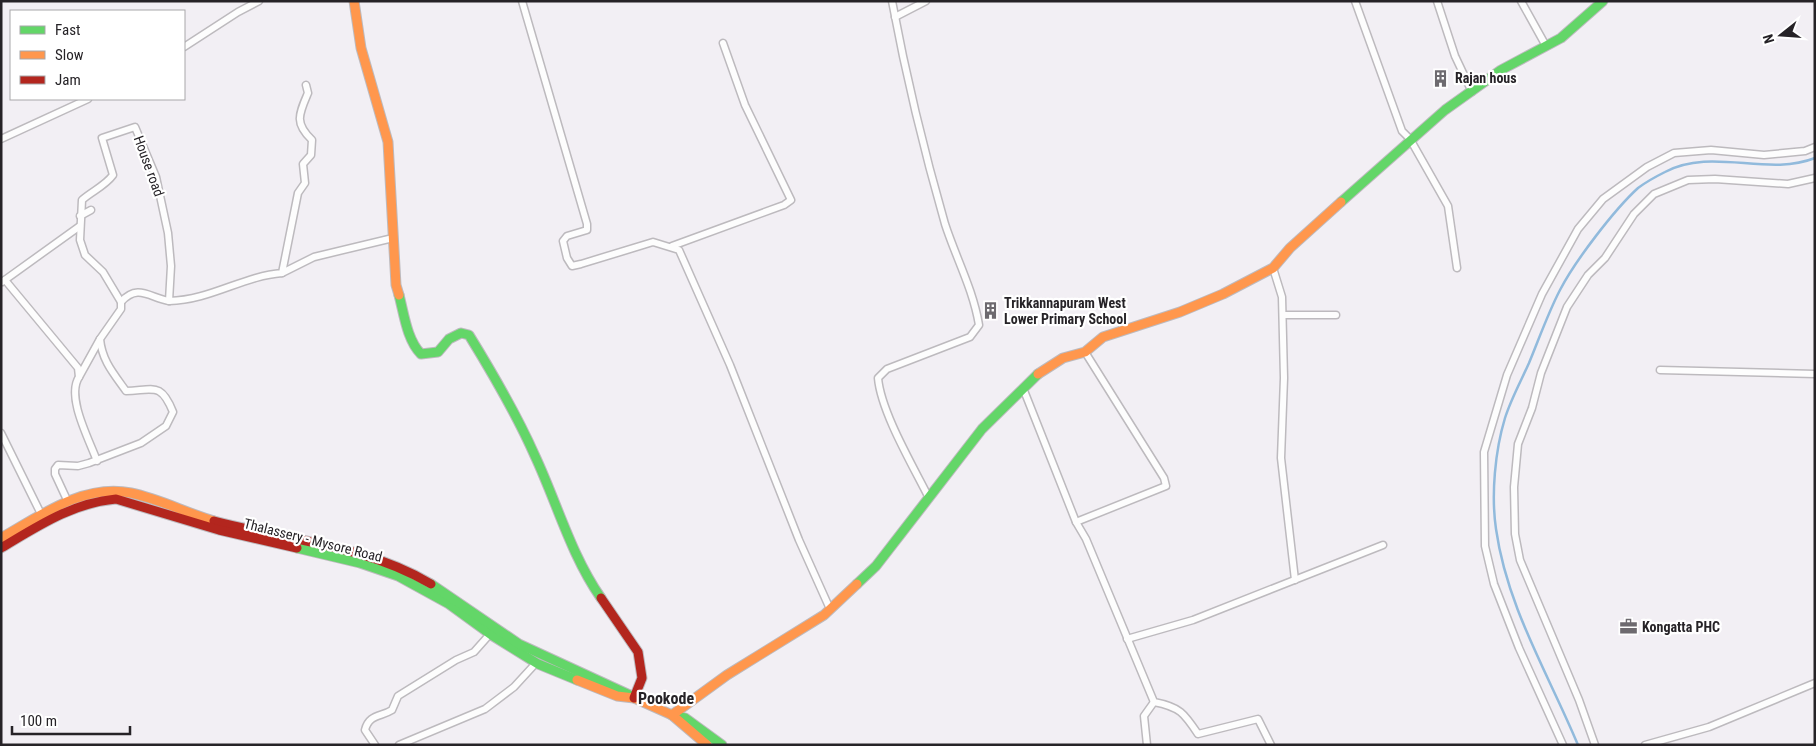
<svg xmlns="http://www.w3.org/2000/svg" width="1816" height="746" viewBox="0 0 1816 746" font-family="'Roboto Condensed',sans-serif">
	<rect width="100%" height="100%" fill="#f2eff4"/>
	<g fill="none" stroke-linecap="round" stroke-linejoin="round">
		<!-- stream -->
		<path stroke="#91badc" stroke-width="2.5" d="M1578,745C1548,673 1507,607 1496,529C1491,495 1495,451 1505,418C1511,399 1521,381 1529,363C1539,339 1548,313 1560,290C1575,261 1614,210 1638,188C1646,182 1657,176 1665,172C1712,147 1767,177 1815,158"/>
		<defs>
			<g id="street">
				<polyline points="522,1 587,224 587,230 567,236 563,241 567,258 572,266 581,264 653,242 679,250 730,365 799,540 830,609"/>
				<path d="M892,1C906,76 924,151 945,224C956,258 973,289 979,325L970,337L887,369L878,378C881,412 913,466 929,498"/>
				<polyline points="1355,1 1402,131 1410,139 1448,206 1457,268"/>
				<polyline points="1437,1 1455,56 1472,92"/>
				<polyline points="1521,1 1546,46"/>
				<polyline points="895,17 926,1"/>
				<polyline points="184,47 238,12 259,1"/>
				<polyline points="1,139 88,99"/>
				<polyline points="80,216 91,210"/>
				<polyline points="672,246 784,205 791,200 745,105 723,43"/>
				<polyline points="1273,268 1282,297 1284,378 1281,458 1295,580"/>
				<polyline points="282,273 314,257 393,238"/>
				<path d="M5,280L78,368L79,377C66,397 89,439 97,461"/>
				<polyline points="2,282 80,226"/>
				<path d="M121,302C138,283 150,298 169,301"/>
				<polyline points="1283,315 1336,315"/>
				<polyline points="1660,370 1815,374"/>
				<polyline points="79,377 100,339"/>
				<path d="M1023,388L1076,522L1086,539L1154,702C1180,707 1184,713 1198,734L1258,719L1271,745"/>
				<polyline points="1,433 42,516"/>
				<path d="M68,502L55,474V469L58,465L78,466L89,463L141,443L166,426L173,412C161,382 154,390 126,391C114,374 102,361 100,339L121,309V302L103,272L85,255L80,240L82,200C92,191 105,186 113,175L102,138L135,127L156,177L168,233L171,266L169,301C211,300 243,276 282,273L298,193L305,183L303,164L311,155L312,140C294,123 299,114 308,93L306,85"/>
				<polyline points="1076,522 1166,486 1164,478 1085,352"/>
				<polyline points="1127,639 1193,620 1383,545"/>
				<path d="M375,745L365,730C369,714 381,717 392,710L398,696L456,660L474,652L490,634"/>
				<polyline points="399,745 485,709 514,687 536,663"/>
				<polyline points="1147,745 1144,716 1154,702"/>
				<polyline points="1563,745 1519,648 1494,584 1485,546 1484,452 1507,375 1542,294 1578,229 1603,199 1647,167 1674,153 1711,150 1764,155 1805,151 1815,147"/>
				<polyline points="1595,745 1579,700 1520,560 1515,534 1514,487 1518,444 1532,408 1541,373 1567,307 1588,275 1605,258 1634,214 1654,194 1688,180 1715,179 1788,184 1815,178"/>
				<polyline points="1645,745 1709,727 1815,683"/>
			</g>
			<g id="fast">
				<polyline points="1341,202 1445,110 1501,70 1561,38 1603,1"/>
				<path d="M399,295C404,314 407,340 421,354L438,352L449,339L461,333L469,335C493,374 516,413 535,456C557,503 571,555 601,598"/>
				<polyline points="297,548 360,563 398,576 449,604 493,636 538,664 577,680"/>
				<polyline points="431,584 519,644 632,696"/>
				<polyline points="857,584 876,566 982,429 1038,374"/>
				<polyline points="672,715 685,718 722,745"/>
			</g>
			<g id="slow">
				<polyline points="354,1 361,48 388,142 396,285 399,295"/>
				<polyline points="1038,374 1063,358 1085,352 1103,337 1180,312 1223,294 1273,268 1290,248 1341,202"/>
				<path d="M1,538C40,516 84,483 131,493C160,499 186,513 214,521"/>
				<polyline points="577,680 617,696 634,698 672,715 707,745"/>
				<polyline points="672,715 727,675 824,615 857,584"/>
			</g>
			<g id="jam">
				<path d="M214,521C286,540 366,545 431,584"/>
				<path d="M1,548C38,526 72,503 116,499L219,530L297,548"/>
				<polyline points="601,598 638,652 642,678 634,698"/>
			</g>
		</defs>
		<!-- street casing -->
		<use href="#street" stroke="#bdbabe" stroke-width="9"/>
		<!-- fast casing -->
		<use href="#fast" stroke="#bdbabe" stroke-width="11"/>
		<!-- slow casing -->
		<use href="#slow" stroke="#bdbabe" stroke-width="11"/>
		<!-- jam casing -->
		<use href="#jam" stroke="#bdbabe" stroke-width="11"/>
		<!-- street -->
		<use href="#street" stroke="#fdfdfd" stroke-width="6"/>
		<!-- fast -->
		<use href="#fast" stroke="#63d668" stroke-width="9"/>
		<!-- slow -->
		<use href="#slow" stroke="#ff974d" stroke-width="9"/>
		<!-- jam -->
		<use href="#jam" stroke="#b3261e" stroke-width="9"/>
	</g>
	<!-- icons -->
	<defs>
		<symbol id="building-bare" viewBox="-9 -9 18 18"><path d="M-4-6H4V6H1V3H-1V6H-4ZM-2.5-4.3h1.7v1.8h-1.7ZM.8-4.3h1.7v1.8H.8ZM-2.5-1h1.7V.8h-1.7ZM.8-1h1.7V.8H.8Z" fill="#6d6a6f" stroke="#fff" stroke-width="2.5" paint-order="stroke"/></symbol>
		<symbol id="office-bare" viewBox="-9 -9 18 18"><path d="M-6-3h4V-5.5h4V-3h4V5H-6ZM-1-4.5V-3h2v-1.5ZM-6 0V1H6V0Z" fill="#6d6a6f" stroke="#fff" stroke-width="2.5" paint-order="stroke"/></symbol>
	</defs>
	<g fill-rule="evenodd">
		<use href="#building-bare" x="1428" y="66" width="25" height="25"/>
		<use href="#building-bare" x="978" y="298" width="25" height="25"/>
		<use href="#office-bare" x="1616" y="614" width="25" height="25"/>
	</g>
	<g text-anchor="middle" stroke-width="4.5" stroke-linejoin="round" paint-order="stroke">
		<!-- poi labels -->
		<g font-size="14" font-weight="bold" fill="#262327" stroke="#fff" text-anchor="start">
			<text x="1455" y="83">Rajan hous</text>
			<text x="1004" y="308">Trikkannapuram West<tspan x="1004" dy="16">Lower Primary School</tspan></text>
			<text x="1642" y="632">Kongatta PHC</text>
		</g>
		<!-- street labels -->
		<g font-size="14" fill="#262327" stroke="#fff">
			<text transform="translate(149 166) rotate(70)" y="5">House road</text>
			<text transform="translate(313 540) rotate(14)" y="5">Thalassery - Mysore Road</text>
		</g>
		<!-- quarter labels -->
		<g font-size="16" font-weight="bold" fill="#262327" stroke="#fff">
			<text x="666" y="704">Pookode</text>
		</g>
	</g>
	<!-- border -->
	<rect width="1816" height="746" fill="none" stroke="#262327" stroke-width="5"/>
	<!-- legend -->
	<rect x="10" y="10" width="175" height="90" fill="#ffffff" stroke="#a8a7a9"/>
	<rect x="20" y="26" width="25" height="8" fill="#63d668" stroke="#a8a7a9"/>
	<text x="55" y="35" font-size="15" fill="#262327">Fast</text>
	<rect x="20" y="51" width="25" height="8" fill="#ff974d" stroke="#a8a7a9"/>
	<text x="55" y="60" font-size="15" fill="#262327">Slow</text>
	<rect x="20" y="76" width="25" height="8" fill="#b3261e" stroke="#a8a7a9"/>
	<text x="55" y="85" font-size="15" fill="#262327">Jam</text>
	<!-- north arrow -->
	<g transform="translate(1781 35) rotate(253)" stroke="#ffffff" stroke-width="4" paint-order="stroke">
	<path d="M0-4L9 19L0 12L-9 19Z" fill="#262327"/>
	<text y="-8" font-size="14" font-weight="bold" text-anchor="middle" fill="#262327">N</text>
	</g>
	<!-- scale -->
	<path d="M12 726v8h118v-8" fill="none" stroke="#262327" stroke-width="2.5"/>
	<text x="20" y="726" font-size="15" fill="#262327" stroke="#ffffff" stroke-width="4" paint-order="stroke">100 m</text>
</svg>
